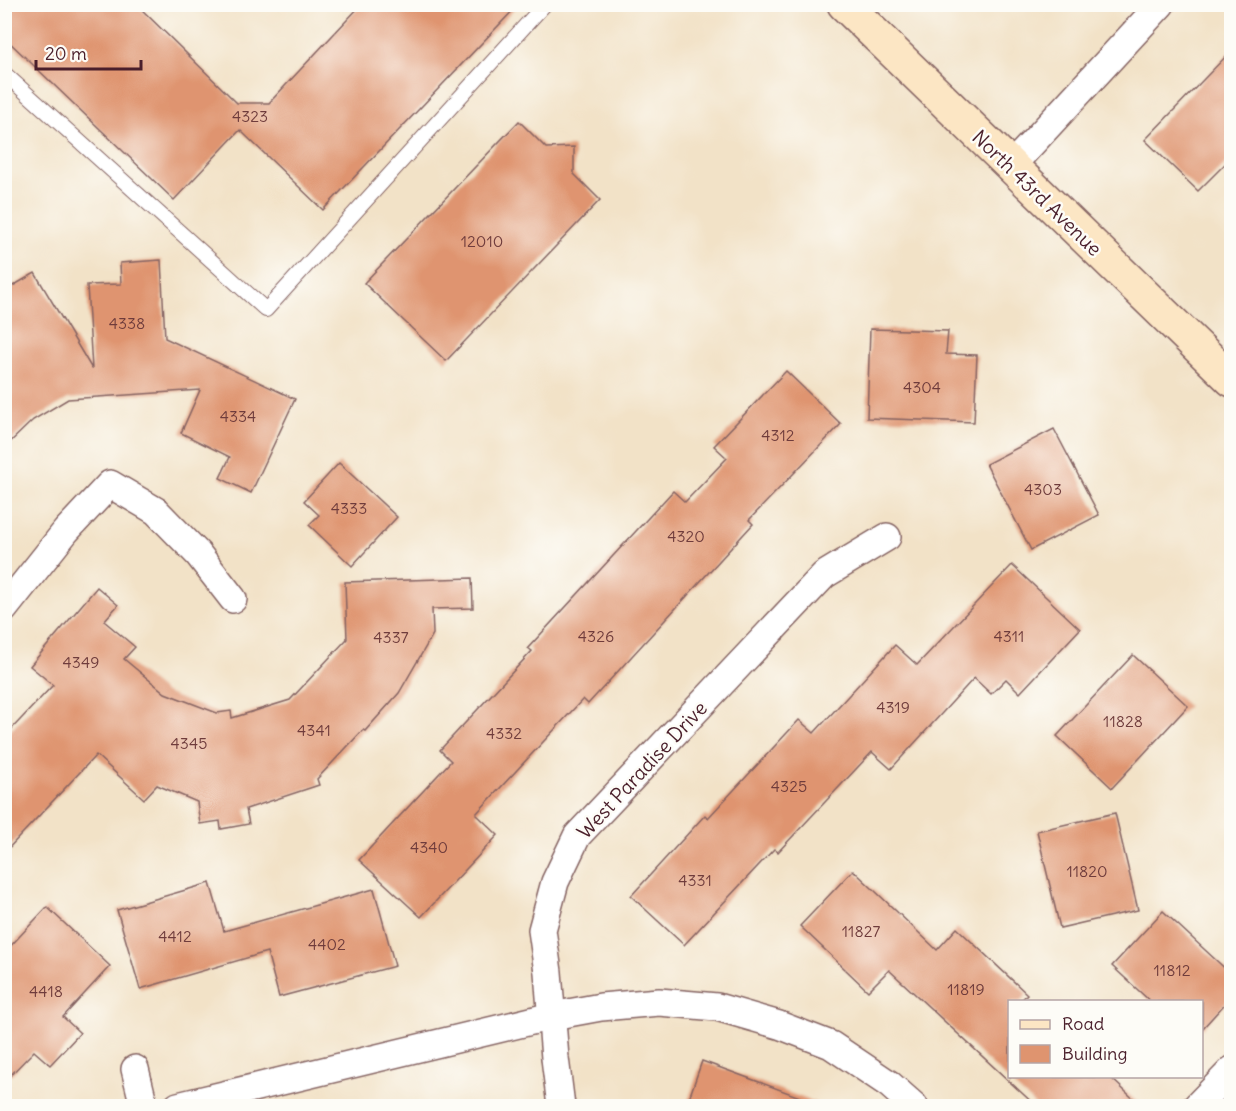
<svg xmlns="http://www.w3.org/2000/svg" width="1236" height="1111" viewBox="0 0 1236 1111" font-family="Delius,sans-serif">
	<rect width="100%" height="100%" fill="#fdfcf7"/>
	<filter id="ink" filterUnits="userSpaceOnUse"><feTurbulence type="fractalNoise" baseFrequency=".0167" numOctaves="2"/><feDisplacementMap in="SourceGraphic" scale="12" xChannelSelector="R" yChannelSelector="G"/><feConvolveMatrix kernelMatrix="1 2 1 2 8 2 1 2 1" color-interpolation-filters="sRGB"/></filter>
	<filter id="wash" filterUnits="userSpaceOnUse"><feTurbulence type="fractalNoise" baseFrequency=".008" numOctaves="4" result="noise"/><feDisplacementMap in="SourceGraphic" scale="24" xChannelSelector="R" yChannelSelector="G"/><feGaussianBlur stdDeviation="1.35" result="paint"/><feColorMatrix in="noise" values="0 0 0 0 0 0 0 0 0 0 0 0 0 0 0 0 0 1.4 0 .05"/><feComposite in="paint" operator="in"/></filter>
	<g filter="url(#wash)">
		<rect width="100%" height="100%" fill="#f2e2c7"/>
		<g id="blocks">
			<!-- building -->
			<g fill="#df946f">
				<polygon points="4,4 136,4 237,103 269,103 362,4 519,4 323,210 240,130 174,200 4,37"/>
				<polygon points="1232,50 1232,157 1198,191 1145,140"/>
				<polygon points="519,121 546,148 574,147 574,174 600,200 446,361 364,283"/>
				<polygon points="161,260 165,338 295,399 251,493 220,478 230,457 181,433 200,390 68,399 33,420 4,448 4,291 35,273 92,369 87,285 121,284 120,263"/>
				<polygon points="870,329 948,331 946,354 977,355 974,422 867,418"/>
				<polygon points="786,371 841,424 749,520 753,524 588,704 583,699 476,814 498,835 421,917 359,860 451,761 440,750 532,651 528,648 673,491 685,502 727,458 714,446"/>
				<polygon points="1054,429 1099,515 1031,550 986,464"/>
				<polygon points="339,463 397,517 352,566 309,525 319,515 304,501"/>
				<polygon points="1012,565 1080,629 1020,693 1006,679 991,694 974,678 891,769 872,752 778,852 774,849 684,945 631,896 705,815 708,818 799,720 814,733 895,645 917,665"/>
				<polygon points="472,578 473,608 432,609 433,634 399,693 365,731 363,730 317,779 319,785 246,809 249,824 221,829 220,821 200,824 197,802 157,785 144,799 96,755 4,853 4,737 53,685 30,666 97,587 118,605 104,621 135,647 124,659 165,693 217,713 231,711 232,718 290,700 347,639 345,582"/>
				<polygon points="1133,655 1188,706 1112,788 1057,736"/>
				<polygon points="1115,813 1138,910 1060,928 1037,831"/>
				<polygon points="853,870 937,950 957,928 1027,994 1020,1002 1010,1002 1010,1077 1110,1077 1142,1107 1037,1107 889,970 868,991 800,926"/>
				<polygon points="210,883 224,931 374,889 395,966 279,997 267,952 140,989 117,910"/>
				<polygon points="47,907 110,966 63,1017 80,1033 50,1065 34,1051 4,1082 4,953"/>
				<polygon points="1163,911 1232,975 1232,996 1202,1029 1202,1002 1151,1002 1112,966"/>
				<polygon points="702,1061 816,1103 815,1107 686,1107"/>
			</g>
		</g>
	</g>
	<g filter="url(#ink)">
		<use href="#blocks" fill-opacity="0" stroke="#856362" stroke-width="1.5"/>
		<g fill="none" stroke-linecap="round" stroke-linejoin="round">
			<defs>
				<polyline id="lane" points="4,73 266,310 545,4"/>
				<g id="street">
					<polyline points="1010,167 1161,4"/>
					<polyline points="4,609 66,531 110,484 156,511 198,554 233,599"/>
					<polyline points="135,1069 144,1106"/>
					<polyline points="178,1106 552,1016 601,1007 659,1002 717,1007 779,1025 831,1045 889,1084 914,1106"/>
					<polyline points="561,1106 555,1058 548,972 542,930 555,882 577,836 824,575 887,537"/>
					<polyline points="1197,1106 1232,1070"/>
				</g>
				<polyline id="secondary" points="844,4 1232,380"/>
			</defs>
			<!-- lane casing -->
			<use href="#lane" stroke="#856362" stroke-width="16"/>
			<!-- street casing -->
			<use href="#street" stroke="#856362" stroke-width="30"/>
			<!-- secondary casing -->
			<use href="#secondary" stroke="#856362" stroke-width="36"/>
			<!-- lane -->
			<use href="#lane" stroke="#fff" stroke-width="14"/>
			<!-- street -->
			<use href="#street" stroke="#fff" stroke-width="27"/>
			<!-- secondary -->
			<use href="#secondary" stroke="#fce6c4" stroke-width="33"/>
		</g>
	</g>
	<g text-anchor="middle" stroke-width="5" stroke-linejoin="round" paint-order="stroke">
		<!-- number labels -->
		<g font-size="16" fill="#6f3c3c">
			<text x="250" y="122">4323</text>
			<text x="482" y="247">12010</text>
			<text x="127" y="329">4338</text>
			<text x="922" y="393">4304</text>
			<text x="238" y="422">4334</text>
			<text x="778" y="441">4312</text>
			<text x="1043" y="495">4303</text>
			<text x="349" y="514">4333</text>
			<text x="686" y="542">4320</text>
			<text x="596" y="642">4326</text>
			<text x="1009" y="642">4311</text>
			<text x="391" y="643">4337</text>
			<text x="81" y="668">4349</text>
			<text x="893" y="713">4319</text>
			<text x="1123" y="727">11828</text>
			<text x="314" y="736">4341</text>
			<text x="504" y="739">4332</text>
			<text x="189" y="749">4345</text>
			<text x="789" y="792">4325</text>
			<text x="429" y="853">4340</text>
			<text x="1087" y="877">11820</text>
			<text x="695" y="886">4331</text>
			<text x="861" y="937">11827</text>
			<text x="175" y="942">4412</text>
			<text x="327" y="950">4402</text>
			<text x="1172" y="976">11812</text>
			<text x="966" y="995">11819</text>
			<text x="46" y="997">4418</text>
		</g>
		<!-- street labels -->
		<g font-size="20" fill="#4a1f2b" stroke="#fdfcf7">
			<text transform="translate(1037 193) rotate(44)" y="7">North 43rd Avenue</text>
			<text transform="translate(642 770) rotate(-47)" y="7">West Paradise Drive</text>
		</g>
	</g>
	<!-- margin -->
	<rect width="1236" height="1111" fill="none" stroke="#fdfcf7" stroke-width="24"/>
	<!-- legend -->
	<rect x="1008" y="1000" width="195" height="78" fill="#fdfcf7" stroke="#b5a4a5" stroke-width="1.5"/>
	<rect x="1020" y="1020" width="30" height="9" fill="#fce6c4" stroke="#b5a4a5" stroke-width="1.5"/>
	<text x="1062" y="1030" font-size="18" fill="#4a1f2b">Road</text>
	<rect x="1020" y="1045" width="30" height="18" fill="#df946f" stroke="#b5a4a5" stroke-width="1.5"/>
	<text x="1062" y="1060" font-size="18" fill="#4a1f2b">Building</text>
	<!-- scale -->
	<path d="M36 60v9h105v-9" fill="none" stroke="#4a1f2b" stroke-width="3"/>
	<text x="45" y="60" font-size="18" fill="#4a1f2b" stroke="#fdfcf7" stroke-width="4.5" paint-order="stroke">20 m</text>
</svg>
